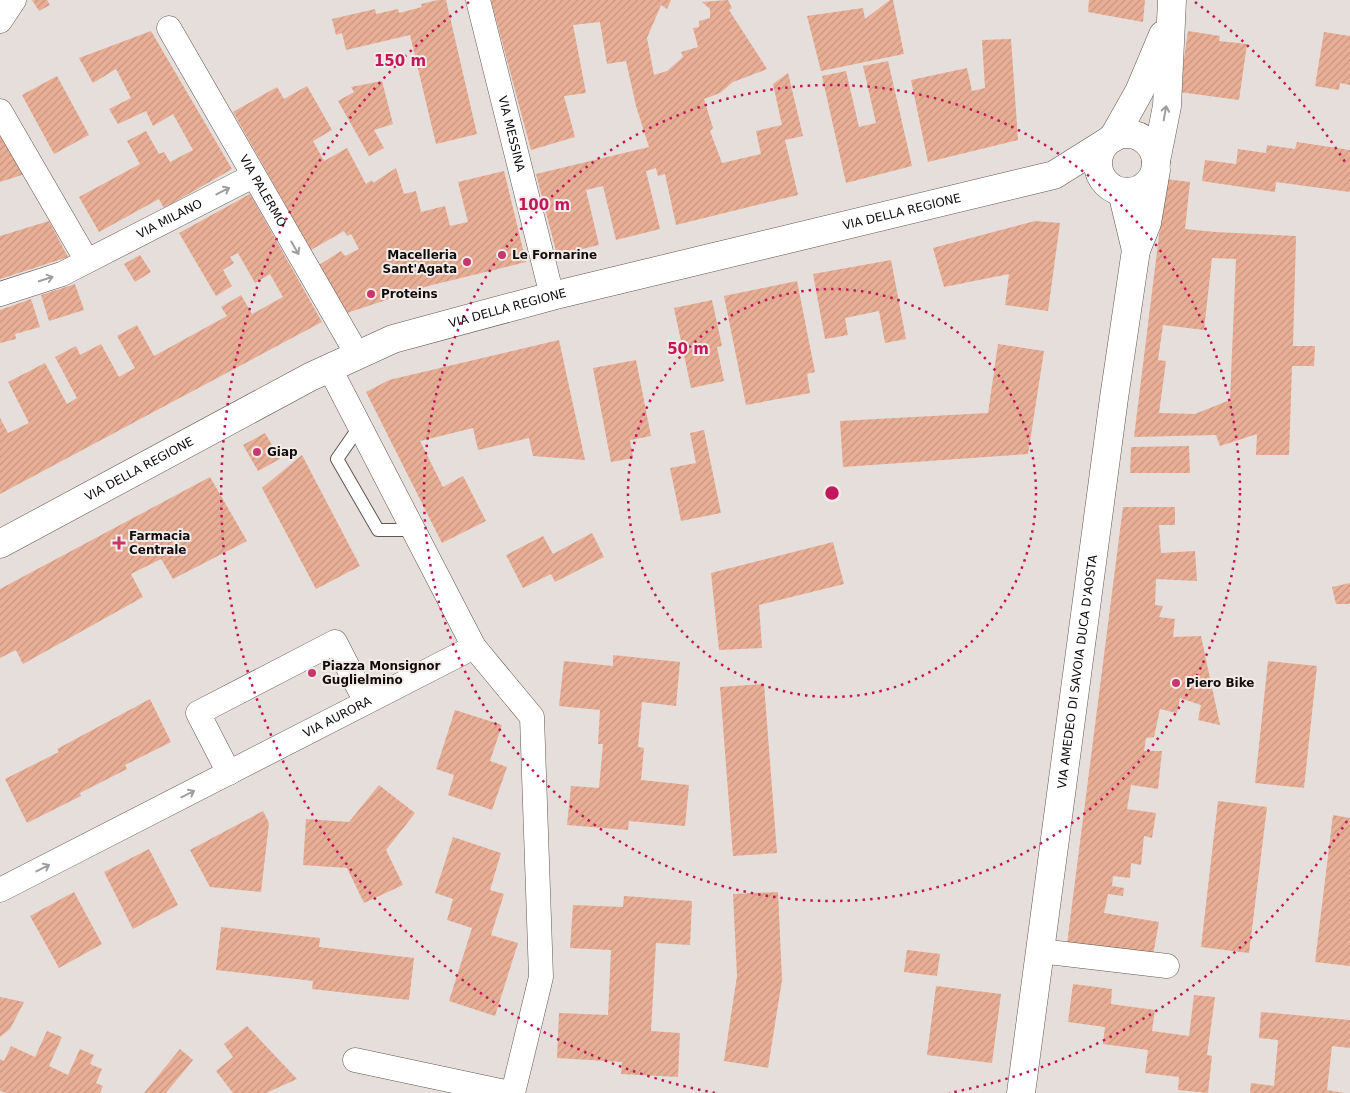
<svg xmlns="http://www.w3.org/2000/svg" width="1350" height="1093" viewBox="0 0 1350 1093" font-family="'DejaVu Sans',sans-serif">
	<defs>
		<pattern id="building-hatch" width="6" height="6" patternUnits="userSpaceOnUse" patternTransform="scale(1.25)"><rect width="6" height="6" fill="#e9af96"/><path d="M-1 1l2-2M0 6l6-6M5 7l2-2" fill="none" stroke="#c79580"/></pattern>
	</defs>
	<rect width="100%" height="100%" fill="#e6deda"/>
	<!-- building -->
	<g fill="url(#building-hatch)" fill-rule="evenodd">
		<polygon points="32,0 47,0 50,5 39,11"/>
		<polygon points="438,0 446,0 477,134 436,144 410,35 346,50 342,33 336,35 332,19 375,9 376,14 398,9 399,13 422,7 421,4"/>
		<polygon points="491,0 671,0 667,9 661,5 647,38 654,75 667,71 683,57 681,52 698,47 693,28 699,27 699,21 710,18 710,9 702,2 728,0 732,8 729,10 767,69 733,82 720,93 704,99 713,128 710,131 722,163 761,154 756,131 782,125 773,84 788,73 803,136 785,140 798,195 676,225 665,174 658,176 656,168 646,171 660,229 616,240 603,186 586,190 599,245 557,255 536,174 649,147 636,106 626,61 607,64 600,22 573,25 586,93 564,96 575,137 531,150"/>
		<polygon points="890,0 893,0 904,54 821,71 807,16 863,8 865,19"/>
		<polygon points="1089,0 1145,0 1143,22 1088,12"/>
		<polygon points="151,31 232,169 164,208 159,199 99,232 79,197 140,164 127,141 146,131 159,154 164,152 170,162 193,150 173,114 153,126 146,111 118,124 109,109 131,98 116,69 93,83 79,58"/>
		<polygon points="1188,31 1220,36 1219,41 1247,44 1239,100 1179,92"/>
		<polygon points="1324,32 1350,36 1350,85 1340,83 1339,90 1315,86"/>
		<polygon points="1011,39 1018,140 928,162 911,80 967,68 972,91 985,88 982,40"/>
		<polygon points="888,61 912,166 846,183 822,76 846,71 859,127 876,123 863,66"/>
		<polygon points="57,76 89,135 54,154 22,95"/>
		<polygon points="382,81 393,124 374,130 384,148 369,156 338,101 354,92 351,87"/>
		<polygon points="307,86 332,130 313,141 324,161 347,148 366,184 372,180 373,183 396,168 404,194 416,191 421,212 445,206 450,226 468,222 458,182 504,171 526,262 428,286 347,313 319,265 341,251 345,256 359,249 351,234 347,236 344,231 311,250 233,112 277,87 284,99"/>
		<polygon points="0,130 25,174 0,182"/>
		<polygon points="1297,142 1350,150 1350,192 1276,182 1275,192 1202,181 1205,160 1236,164 1238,149 1266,153 1267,145 1295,149"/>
		<path d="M1166,179L1190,182L1185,229L1215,232L1296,236L1293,346H1315L1314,366H1292L1289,455H1256L1257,434L1220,446L1216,435L1134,437ZM1212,258L1236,259L1230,400L1195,414L1159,413L1166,361L1158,360L1163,325L1204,330Z"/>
		<polygon points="250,194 322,322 0,494 0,418 8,433 29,423 8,382 45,363 67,404 77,398 55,357 76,346 80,355 101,344 119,377 135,368 117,336 137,325 154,356 227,316 221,307 241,295 252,314 283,297 270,274 255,283 238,253 230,257 234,263 223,270 232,286 216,296 179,233"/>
		<polygon points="49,221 68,257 0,279 0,236"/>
		<polygon points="1035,221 1060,223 1048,311 1005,305 1009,274 944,287 933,248"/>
		<polygon points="140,255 151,272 135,282 124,264"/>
		<polygon points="891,260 906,339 885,343 879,311 845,318 848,335 825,339 813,274"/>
		<polygon points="797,281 815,372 807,374 810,393 746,405 724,296"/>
		<polygon points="75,284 84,310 49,321 41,295"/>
		<polygon points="31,299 40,327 15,334 16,339 0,343 0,310"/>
		<polygon points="712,300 722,346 717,347 724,381 691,388 674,308"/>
		<polygon points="559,340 585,460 533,456 529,438 478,450 473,428 420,441 443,487 463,476 486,521 442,543 366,392 389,380"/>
		<polygon points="998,344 1044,351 1028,454 843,467 840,421 988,413"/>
		<polygon points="636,360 651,436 630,440 633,458 611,462 593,368"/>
		<polygon points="704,430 721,513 681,521 670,468 696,463 690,433"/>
		<polygon points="265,433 280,459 258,471 243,445"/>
		<polygon points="1189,446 1190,473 1130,473 1131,447"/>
		<polygon points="302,455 360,566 316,589 262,488"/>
		<polygon points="210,477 247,541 173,579 161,559 131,574 143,597 23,664 16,650 0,658 0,589"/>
		<polygon points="1123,507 1175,507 1175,525 1159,525 1161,553 1195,551 1197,581 1156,579 1155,605 1163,606 1159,617 1175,619 1173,637 1201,636 1220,725 1198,720 1201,705 1180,698 1177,713 1160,709 1154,737 1146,738 1144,751 1162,751 1158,789 1131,785 1127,809 1156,813 1152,838 1144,836 1141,865 1131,863 1130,878 1113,876 1112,886 1124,888 1123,896 1108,894 1104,913 1159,922 1153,955 1067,944"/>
		<polygon points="592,533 604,557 555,582 551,574 523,588 506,555 543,536 553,554"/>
		<polygon points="833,542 844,584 759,605 762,648 719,650 711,573"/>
		<polygon points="1350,583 1350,604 1336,604 1332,587"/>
		<polygon points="613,655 680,662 676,706 642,702 638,747 644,748 641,780 689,785 685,826 629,821 628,830 567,825 571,786 599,788 603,744 598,744 600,710 559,706 564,661 613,666"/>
		<polygon points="1268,661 1317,666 1304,788 1255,783"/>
		<polygon points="764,684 777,853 733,856 720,687"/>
		<polygon points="150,699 171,742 125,765 127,769 80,793 81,796 27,823 5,779 59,752 57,749"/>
		<polygon points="455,710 502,725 490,761 507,767 492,810 448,795 454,775 436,769"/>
		<polygon points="379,785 415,813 386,850 403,885 364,903 347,868 303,865 306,819 349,822"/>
		<polygon points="1218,801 1267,807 1249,953 1201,947"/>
		<polygon points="263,811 269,823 261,892 210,887 190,850"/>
		<polygon points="1333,815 1350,818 1350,966 1315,962"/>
		<polygon points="453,837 501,853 490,890 504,894 491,935 518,943 495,1016 449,1001 472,928 447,920 453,899 435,893"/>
		<polygon points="149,849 178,905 133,929 104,872"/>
		<polygon points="74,892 102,944 59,968 30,916"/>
		<polygon points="778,892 782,980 768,1068 724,1061 737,976 733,894"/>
		<polygon points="624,896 692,901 690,945 656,943 651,1031 680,1033 678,1077 621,1074 622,1062 557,1058 559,1013 608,1015 611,950 570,948 573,905 623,907"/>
		<polygon points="221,927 320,938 319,947 414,958 409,1000 312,989 313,981 216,970"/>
		<polygon points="907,950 940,954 937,976 904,972"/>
		<polygon points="1073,984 1112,989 1111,1004 1155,1010 1152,1031 1189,1036 1194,995 1215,997 1207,1055 1212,1056 1208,1093 1178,1090 1179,1077 1145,1073 1148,1050 1103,1044 1105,1027 1068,1022"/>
		<polygon points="936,986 1001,994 992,1063 927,1055"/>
		<polygon points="0,997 24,1002 10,1029 0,1037"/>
		<polygon points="1261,1012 1350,1020 1350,1048 1332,1046 1327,1090 1344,1093 1250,1093 1251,1083 1274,1086 1278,1040 1259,1038"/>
		<polygon points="247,1026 297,1079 266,1093 233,1093 216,1071 233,1057 224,1044"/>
		<polygon points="47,1031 62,1037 49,1066 68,1075 80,1049 94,1055 90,1064 102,1069 96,1083 103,1086 100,1093 6,1093 0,1091 0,1059 4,1061 11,1046 35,1057"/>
		<polygon points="180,1049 193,1060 166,1093 144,1093"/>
	</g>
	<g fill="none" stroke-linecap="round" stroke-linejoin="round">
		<defs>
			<polyline id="service" points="360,426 337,459 378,530 414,530"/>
			<g id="minor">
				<path id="s1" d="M478,0L552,296"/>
				<polyline points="0,21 14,0"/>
				<path id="s2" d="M169,28L357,354"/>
				<polyline points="0,111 87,261"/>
				<path id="s3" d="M0,294L62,274L253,176"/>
				<polyline points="474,647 532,717 541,977 513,1093"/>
				<polyline points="229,773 198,713 335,642 366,702"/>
				<path id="s4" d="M0,890L474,647L329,367"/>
				<polyline points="1040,951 1167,966"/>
				<polyline points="355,1060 510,1093"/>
			</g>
			<g id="tertiary">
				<polyline points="1122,192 1136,250"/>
				<path id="s5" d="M1021,1093L1114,398L1136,250L1147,223L1156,170"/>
			</g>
			<g id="secondary">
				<circle cx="1127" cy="163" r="29"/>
				<polyline points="1113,138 1139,92 1163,35"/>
				<polyline points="1156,161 1167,106 1172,0"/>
				<path id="s6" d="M0,544L310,377L393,339L552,296L1054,175L1105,143"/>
			</g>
		</defs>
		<!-- service casing -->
		<use href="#service" stroke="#5e5754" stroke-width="14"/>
		<!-- minor casing -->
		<use href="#minor" stroke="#5e5754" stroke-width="25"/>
		<!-- tertiary casing -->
		<use href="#tertiary" stroke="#5e5754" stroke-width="29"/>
		<!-- secondary casing -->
		<use href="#secondary" stroke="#5e5754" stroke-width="29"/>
		<!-- service -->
		<use href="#service" stroke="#fff" stroke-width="12"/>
		<!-- minor -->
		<use href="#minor" stroke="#fff" stroke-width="24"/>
		<!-- tertiary -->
		<use href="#tertiary" stroke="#fff" stroke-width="28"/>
		<!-- secondary -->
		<use href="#secondary" stroke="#fff" stroke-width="28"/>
	</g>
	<!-- one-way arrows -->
	<defs><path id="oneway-shaft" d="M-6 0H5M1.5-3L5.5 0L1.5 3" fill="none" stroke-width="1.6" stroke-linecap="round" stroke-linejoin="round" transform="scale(1.25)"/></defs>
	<g stroke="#9f9e9e">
		<use href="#oneway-shaft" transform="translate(1165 113) rotate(-80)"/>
		<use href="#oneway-shaft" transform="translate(223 191) rotate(-27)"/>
		<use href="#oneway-shaft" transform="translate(295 248) rotate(60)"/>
		<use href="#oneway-shaft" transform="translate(46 279) rotate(-18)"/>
		<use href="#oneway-shaft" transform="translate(188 794) rotate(-27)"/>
		<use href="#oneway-shaft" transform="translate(43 868) rotate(-27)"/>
	</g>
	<!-- distance rings -->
	<g fill="none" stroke="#c2185b" stroke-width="2.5" stroke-dasharray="2.5 5">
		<circle cx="832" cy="493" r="204"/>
		<circle cx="832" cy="493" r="408"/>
		<path d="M1347 821A611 611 0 0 1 949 1093M715 1093A611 611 0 0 1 469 2M1195 2A611 611 0 0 1 1347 165"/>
	</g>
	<!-- markers -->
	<g fill="#c4386b" stroke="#f3ebe8" stroke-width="2">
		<circle cx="502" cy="255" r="5"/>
		<circle cx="467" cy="262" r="5"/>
		<circle cx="371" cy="294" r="5"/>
		<circle cx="257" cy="452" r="5"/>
		<path d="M116.5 535.5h5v5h5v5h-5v5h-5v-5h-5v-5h5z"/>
		<circle cx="312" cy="673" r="5"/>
		<circle cx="1176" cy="683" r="5"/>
	</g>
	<g text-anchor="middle" stroke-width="4" stroke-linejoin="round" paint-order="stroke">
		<!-- street labels -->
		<g font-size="12" fill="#100d0c" stroke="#f3ebe8">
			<text dy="4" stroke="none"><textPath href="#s1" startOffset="138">VIA MESSINA</textPath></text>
			<text dy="4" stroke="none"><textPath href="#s2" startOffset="188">VIA PALERMO</textPath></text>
			<text dy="4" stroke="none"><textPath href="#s6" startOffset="968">VIA DELLA REGIONE</textPath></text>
			<text dy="4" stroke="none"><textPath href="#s3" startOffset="186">VIA MILANO</textPath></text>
			<text dy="4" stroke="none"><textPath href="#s6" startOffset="562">VIA DELLA REGIONE</textPath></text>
			<text dy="4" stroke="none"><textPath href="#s6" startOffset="158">VIA DELLA REGIONE</textPath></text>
			<text dy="4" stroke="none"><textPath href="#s5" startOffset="425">VIA AMEDEO DI SAVOIA DUCA D'AOSTA</textPath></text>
			<text dy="4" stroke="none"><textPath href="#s4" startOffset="379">VIA AURORA</textPath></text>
		</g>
		<!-- poi labels -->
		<g font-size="12" font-weight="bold" fill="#100d0c" stroke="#f3ebe8" text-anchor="start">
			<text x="457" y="259" text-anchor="end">Macelleria<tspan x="457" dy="14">Sant'Agata</tspan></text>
			<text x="512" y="259">Le Fornarine</text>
			<text x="381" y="298">Proteins</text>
			<text x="267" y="456">Giap</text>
			<text x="129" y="540">Farmacia<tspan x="129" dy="14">Centrale</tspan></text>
			<text x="322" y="670">Piazza Monsignor<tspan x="322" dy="14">Guglielmino</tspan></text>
			<text x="1186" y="687">Piero Bike</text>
		</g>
	</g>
	<circle cx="832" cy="493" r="8" fill="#c2185b" stroke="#f3ebe8" stroke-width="2.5"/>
	<g font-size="15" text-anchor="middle" font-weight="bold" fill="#c2185b" stroke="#f3ebe8" stroke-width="4" stroke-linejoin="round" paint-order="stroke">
		<text x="400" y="66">150 m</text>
		<text x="544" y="210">100 m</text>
		<text x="688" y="354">50 m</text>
	</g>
</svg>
